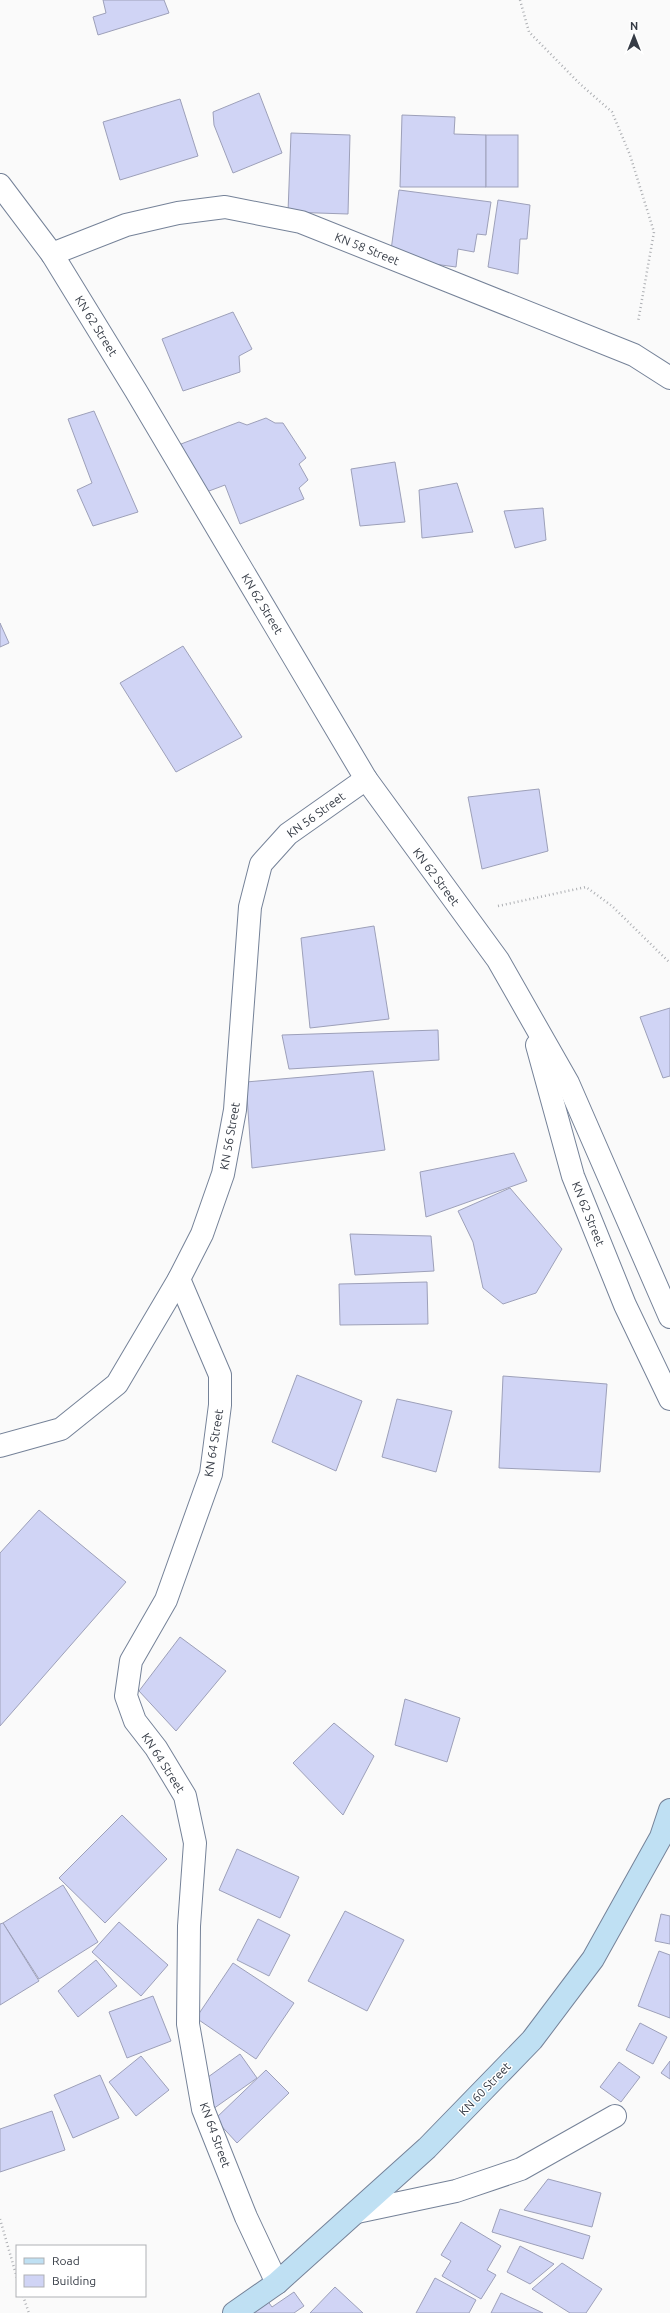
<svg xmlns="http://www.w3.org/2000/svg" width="670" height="2313" viewBox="0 0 670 2313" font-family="Ubuntu,sans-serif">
	<rect width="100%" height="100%" fill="#fafafa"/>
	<!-- building -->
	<g fill="#d0d4f5" stroke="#9da0b9">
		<polygon points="103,0 164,0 169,13 98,35 93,17 106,13"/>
		<polygon points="259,93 282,153 233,173 214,125 213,112"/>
		<polygon points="180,99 198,156 120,180 103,122"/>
		<polygon points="402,115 455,117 454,134 486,135 486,187 400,187"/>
		<polygon points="291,133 350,135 348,214 288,212"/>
		<rect x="486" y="135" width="32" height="52"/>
		<polygon points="399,190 491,202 486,235 477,234 474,252 458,249 456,267 390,258"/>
		<polygon points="498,200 530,205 527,239 520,239 518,274 488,267"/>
		<polygon points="233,312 252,349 239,356 240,372 183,391 162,339"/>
		<polygon points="94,411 138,512 93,526 77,490 92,483 68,419"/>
		<polygon points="266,418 275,423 283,423 306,458 299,464 308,480 299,488 304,499 240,524 225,485 201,494 181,444 239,422 247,425"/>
		<polygon points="395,462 405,522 360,526 351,469"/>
		<polygon points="457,483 473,532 422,538 419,490"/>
		<polygon points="543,508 546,540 515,548 504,511"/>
		<polygon points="0,623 9,643 0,647"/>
		<polygon points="183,646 242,737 176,772 120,683"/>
		<polygon points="539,789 548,851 482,869 468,797"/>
		<polygon points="374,926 389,1019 310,1028 301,938"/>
		<polygon points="670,1008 670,1076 663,1078 640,1017"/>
		<polygon points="438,1030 439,1060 289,1069 282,1035"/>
		<polygon points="373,1071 385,1150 252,1168 246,1082"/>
		<polygon points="514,1153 527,1181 426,1217 420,1172"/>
		<polygon points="510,1188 562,1249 536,1293 503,1304 483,1288 473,1242 458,1211"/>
		<polygon points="350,1234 431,1236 434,1271 355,1275"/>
		<polygon points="427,1282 428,1324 340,1325 339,1284"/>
		<polygon points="297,1375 362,1401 336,1471 272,1442"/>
		<polygon points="503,1376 607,1384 600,1472 499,1468"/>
		<polygon points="397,1399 452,1411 436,1472 382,1457"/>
		<polygon points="39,1510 126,1582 0,1726 0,1553"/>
		<polygon points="180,1637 226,1671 176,1731 139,1691"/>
		<polygon points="405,1699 460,1718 447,1762 395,1745"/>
		<polygon points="334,1723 374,1756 343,1815 293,1763"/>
		<polygon points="122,1815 167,1859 105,1923 59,1878"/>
		<polygon points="237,1849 299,1877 280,1918 219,1890"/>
		<polygon points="63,1885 98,1942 39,1979 3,1923"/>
		<polygon points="345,1911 404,1940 367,2011 308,1981"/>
		<polygon points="661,1914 670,1916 670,1944 655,1941"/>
		<polygon points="258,1919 290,1935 269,1976 237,1960"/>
		<polygon points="119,1922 168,1965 141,1996 92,1952"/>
		<polygon points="3,1923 39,1981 0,2005 0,1924"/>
		<polygon points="659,1951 670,1955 670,2018 638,2006"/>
		<polygon points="96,1960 117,1986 78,2017 58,1991"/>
		<polygon points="233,1963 294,2003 256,2059 196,2018"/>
		<polygon points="153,1996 171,2041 127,2058 109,2012"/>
		<polygon points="640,2023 667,2037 653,2064 626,2050"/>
		<polygon points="240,2054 257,2078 213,2109 197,2085"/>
		<polygon points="141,2056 169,2090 136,2116 109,2082"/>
		<polygon points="670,2061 670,2079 661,2073"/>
		<polygon points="619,2062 640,2077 621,2102 600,2087"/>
		<polygon points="266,2070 289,2093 237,2143 215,2119"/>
		<polygon points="100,2075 119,2118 73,2138 54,2095"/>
		<polygon points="52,2111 65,2150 0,2172 0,2129"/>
		<polygon points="548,2179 601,2193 592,2227 524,2210"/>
		<polygon points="500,2209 590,2236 583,2259 492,2232"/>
		<polygon points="461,2222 501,2246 487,2270 496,2275 481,2299 442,2276 451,2261 441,2255"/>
		<polygon points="520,2246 554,2264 530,2284 507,2272"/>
		<polygon points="562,2263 602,2289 586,2313 570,2313 532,2289"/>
		<polygon points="435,2278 476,2300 469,2313 416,2313"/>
		<polygon points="335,2287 363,2313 310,2313"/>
		<polygon points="294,2292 304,2306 294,2313 249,2313 267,2300 272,2307"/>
		<polygon points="501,2293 543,2313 491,2313"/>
	</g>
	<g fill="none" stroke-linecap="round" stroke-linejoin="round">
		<defs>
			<g id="minor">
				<polyline points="0,185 52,254 136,391 366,779 498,960 568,1083 670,1317"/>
				<polyline points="52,254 126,225 178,213 225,207 301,222 634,355 670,378"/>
				<polyline points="537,1045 573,1176 625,1305 670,1399"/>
				<polyline points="179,1279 220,1375 220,1405 211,1474 166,1600 131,1661 126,1696 135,1721 156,1748 185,1796 195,1843 189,1926 188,2024 203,2109 246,2217 277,2283"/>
				<polyline points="0,1446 61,1429 117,1384 179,1279 202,1234 223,1174 235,1110 250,907 261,864 288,834 366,779"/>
				<polyline points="357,2212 456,2191 521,2169 615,2116"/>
			</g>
			<polyline id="secondary" points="234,2313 277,2283 427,2148 532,2040 593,1959 661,1837 670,1810"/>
		</defs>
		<!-- minor casing -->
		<use href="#minor" stroke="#758298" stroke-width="24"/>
		<!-- secondary casing -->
		<use href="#secondary" stroke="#758298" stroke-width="24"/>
		<!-- path -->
		<g stroke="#adafb3" stroke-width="2.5" stroke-dasharray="1 3" stroke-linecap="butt">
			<polyline points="520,0 529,32 580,84 612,112 630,155 654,232 638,322"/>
			<polyline points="498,906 586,887 612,906 670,963"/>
			<polyline points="0,2219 17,2278"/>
			<polyline points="23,2296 29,2313"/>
		</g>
		<!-- minor -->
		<use href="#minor" stroke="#fff" stroke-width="22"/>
		<!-- secondary -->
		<use href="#secondary" stroke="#bfe0f3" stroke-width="22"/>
	</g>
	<g text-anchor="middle" stroke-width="3" stroke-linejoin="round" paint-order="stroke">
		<!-- street labels -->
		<g font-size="12" fill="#363c46" stroke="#fff">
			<text transform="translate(367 249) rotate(22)" y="4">KN 58 Street</text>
			<text transform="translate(96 326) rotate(58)" y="4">KN 62 Street</text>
			<text transform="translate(262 604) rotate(59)" y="4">KN 62 Street</text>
			<text transform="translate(316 815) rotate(-36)" y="4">KN 56 Street</text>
			<text transform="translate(436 877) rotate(53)" y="4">KN 62 Street</text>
			<text transform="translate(230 1136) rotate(-80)" y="4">KN 56 Street</text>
			<text transform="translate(588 1214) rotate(68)" y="4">KN 62 Street</text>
			<text transform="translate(214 1443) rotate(-81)" y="4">KN 64 Street</text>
			<text transform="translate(163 1763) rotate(57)" y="4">KN 64 Street</text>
			<text transform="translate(485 2089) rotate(-46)" y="4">KN 60 Street</text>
			<text transform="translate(215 2135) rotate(70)" y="4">KN 64 Street</text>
		</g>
	</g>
	<!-- legend -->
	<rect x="16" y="2245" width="130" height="52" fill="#ffffff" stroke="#afb1b5"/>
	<rect x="24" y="2258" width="20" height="6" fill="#bfe0f3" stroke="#afb1b5"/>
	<text x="52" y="2265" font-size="12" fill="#363c46">Road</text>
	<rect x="24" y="2275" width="20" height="12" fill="#d0d4f5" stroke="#afb1b5"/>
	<text x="52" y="2285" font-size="12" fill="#363c46">Building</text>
	<!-- north arrow -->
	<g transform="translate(634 36)" stroke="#ffffff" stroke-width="3" paint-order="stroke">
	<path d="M0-3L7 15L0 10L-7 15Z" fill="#363c46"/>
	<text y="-6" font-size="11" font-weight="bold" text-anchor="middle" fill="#363c46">N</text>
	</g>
</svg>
